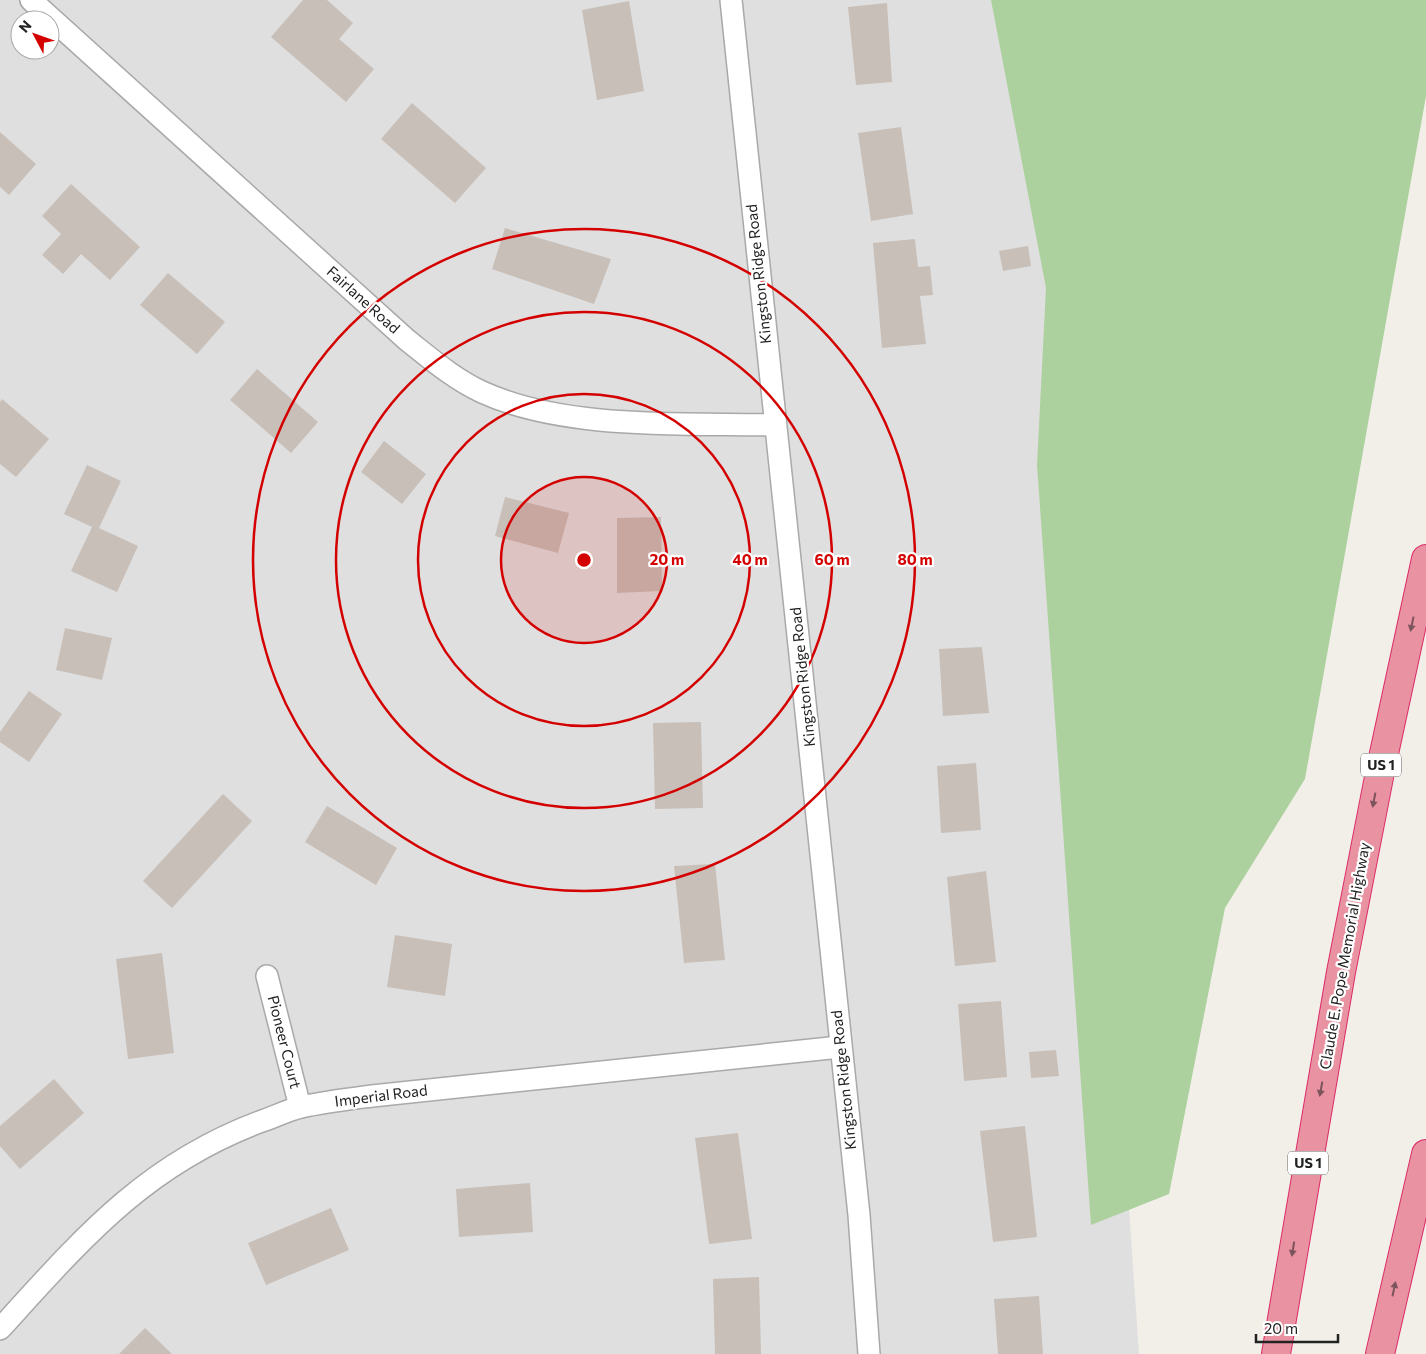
<svg xmlns="http://www.w3.org/2000/svg" width="1426" height="1354" viewBox="0 0 1426 1354" font-family="Commissioner,sans-serif">
	<rect width="100%" height="100%" fill="#f2efe9"/>
	<!-- residential -->
	<path fill="#e0dfdf" fill-rule="evenodd" d="M0,0H1046L1139,1354H0ZM20,20H50V50H20Z"/>
	<!-- forest -->
	<polygon fill="#add19e" points="991,0 1426,0 1426,96 1305,779 1225,908 1169,1194 1091,1225 1037,465 1046,288"/>
	<!-- building -->
	<g fill="#c7bfb8">
		<polygon points="303,0 327,0 353,23 339,39 374,69 346,102 271,37"/>
		<polygon points="629,1 644,91 597,100 582,10"/>
		<polygon points="887,3 892,82 856,85 848,7"/>
		<polygon points="412,103 486,168 455,203 381,139"/>
		<polygon points="901,127 913,214 871,221 858,133"/>
		<polygon points="0,132 36,164 9,195 0,187"/>
		<polygon points="71,184 140,247 110,280 81,254 63,274 42,255 61,234 42,216"/>
		<polygon points="505,228 611,259 594,304 492,269"/>
		<polygon points="915,239 918,267 930,266 933,295 920,296 926,344 882,348 873,243"/>
		<polygon points="1028,246 1031,266 1003,271 999,251"/>
		<polygon points="168,273 225,322 197,354 140,305"/>
		<polygon points="257,369 318,422 291,453 230,400"/>
		<polygon points="2,399 49,439 16,477 0,464 0,402"/>
		<polygon points="384,441 426,474 402,504 361,472"/>
		<polygon points="87,465 121,481 99,528 138,546 117,592 71,571 92,527 64,514"/>
		<polygon points="505,497 569,513 558,553 495,536"/>
		<polygon points="661,517 662,591 617,593 617,518"/>
		<polygon points="65,628 112,638 102,680 56,670"/>
		<polygon points="982,647 989,713 943,716 939,649"/>
		<polygon points="29,691 62,714 29,762 0,742 0,732"/>
		<polygon points="701,722 703,808 655,809 653,723"/>
		<polygon points="976,763 981,830 941,833 937,766"/>
		<polygon points="223,794 252,821 172,908 143,881"/>
		<polygon points="327,806 397,848 376,885 305,842"/>
		<polygon points="715,864 725,960 684,963 674,866"/>
		<polygon points="986,871 996,962 955,966 947,877"/>
		<polygon points="395,935 452,944 445,996 387,987"/>
		<polygon points="162,953 174,1053 128,1059 116,959"/>
		<polygon points="1001,1001 1007,1077 964,1081 958,1004"/>
		<polygon points="1056,1050 1059,1076 1031,1078 1029,1052"/>
		<polygon points="54,1079 84,1113 20,1169 0,1146 0,1126"/>
		<polygon points="1025,1126 1037,1237 993,1242 980,1131"/>
		<polygon points="738,1133 752,1239 709,1244 695,1138"/>
		<polygon points="530,1183 533,1232 459,1237 456,1189"/>
		<polygon points="331,1208 349,1250 266,1285 248,1243"/>
		<polygon points="759,1277 761,1354 715,1354 713,1279"/>
		<polygon points="1039,1296 1043,1354 998,1354 994,1299"/>
		<polygon points="145,1328 172,1354 119,1354"/>
	</g>
	<g fill="none" stroke-linecap="round" stroke-linejoin="round">
		<defs>
			<g id="minor">
				<path d="M31,0L407,340C431,359 454,379 482,392C565,430 684,423 774,425"/>
				<polyline points="731,0 859,1215 869,1354"/>
				<polyline points="267,976 300,1107"/>
				<path d="M0,1329C81,1240 145,1164 262,1121C274,1117 288,1110 301,1107C324,1102 349,1099 372,1096L840,1047"/>
			</g>
			<g id="motorway">
				<polyline points="1276,1354 1341,972 1380,772 1426,559"/>
				<polyline points="1380,1354 1426,1154"/>
			</g>
		</defs>
		<!-- minor casing -->
		<use href="#minor" stroke="#a9a9a9" stroke-width="24"/>
		<!-- motorway casing -->
		<use href="#motorway" stroke="#dc2a67" stroke-width="30"/>
		<!-- minor -->
		<use href="#minor" stroke="#fff" stroke-width="21"/>
		<!-- motorway -->
		<use href="#motorway" stroke="#e892a2" stroke-width="28"/>
	</g>
	<!-- one-way arrows -->
	<defs><path id="oneway-solid" d="M-6-.8H1V-3.2L6.5 0L1 3.2V.8H-6Z" transform="scale(1.25)"/></defs>
	<g fill="#7b545c">
		<use href="#oneway-solid" transform="translate(1412 624) rotate(102)"/>
		<use href="#oneway-solid" transform="translate(1374 800) rotate(101)"/>
		<use href="#oneway-solid" transform="translate(1321 1089) rotate(100)"/>
		<use href="#oneway-solid" transform="translate(1293 1249) rotate(99)"/>
		<use href="#oneway-solid" transform="translate(1394 1289) rotate(-78)"/>
	</g>
	<!-- distance rings -->
	<circle cx="584" cy="560" r="83" fill="#d40000" fill-opacity=".12"/>
	<g fill="none" stroke="#d40000" stroke-width="2.5">
		<circle cx="584" cy="560" r="83"/>
		<circle cx="584" cy="560" r="166"/>
		<circle cx="584" cy="560" r="248"/>
		<circle cx="584" cy="560" r="331"/>
	</g>
	<g text-anchor="middle" stroke-width="4.5" stroke-linejoin="round" paint-order="stroke">
		<!-- shield labels -->
		<g fill="#fff" stroke="#646464" stroke-width="1">
			<rect x="1361" y="753.5" width="40" height="23" rx="4"/>
			<rect x="1288" y="1151.5" width="40" height="23" rx="4"/>
		</g>
		<g font-size="14" font-weight="bold" fill="#222">
			<text x="1381" y="770">US 1</text>
			<text x="1308" y="1168">US 1</text>
		</g>
		<!-- street labels -->
		<g font-size="15" fill="#222" stroke="#fff">
			<text transform="translate(759 274) rotate(-96)" y="5">Kingston Ridge Road</text>
			<text transform="translate(363 300) rotate(42)" y="5">Fairlane Road</text>
			<text transform="translate(803 677) rotate(-96)" y="5">Kingston Ridge Road</text>
			<text transform="translate(1345 956) rotate(-80)" y="5">Claude E. Pope Memorial Highway</text>
			<text transform="translate(284 1042) rotate(76)" y="5">Pioneer Court</text>
			<text transform="translate(844 1080) rotate(-96)" y="5">Kingston Ridge Road</text>
			<text transform="translate(381 1096) rotate(-7)" y="5">Imperial Road</text>
		</g>
	</g>
	<circle cx="584" cy="560" r="8" fill="#d40000" stroke="#fff" stroke-width="2.5"/>
	<g font-size="15" text-anchor="middle" font-weight="bold" fill="#d40000" stroke="#fff" stroke-width="4.5" stroke-linejoin="round" paint-order="stroke">
		<text x="667" y="565">20 m</text>
		<text x="750" y="565">40 m</text>
		<text x="832" y="565">60 m</text>
		<text x="915" y="565">80 m</text>
	</g>
	<!-- north arrow -->
	<g transform="translate(35 35) rotate(311)"><circle r="24" fill="#ffffff" stroke="#a7a7a7"/>
	<path d="M0-4L9 19L0 12L-9 19Z" fill="#d40000"/>
	<text y="-8" font-size="14" font-weight="bold" text-anchor="middle" fill="#222222">N</text>
	</g>
	<!-- scale -->
	<path d="M1256 1334v8h82v-8" fill="none" stroke="#222222" stroke-width="2.5"/>
	<text x="1264" y="1334" font-size="15" fill="#222222" stroke="#ffffff" stroke-width="4" paint-order="stroke">20 m</text>
</svg>
